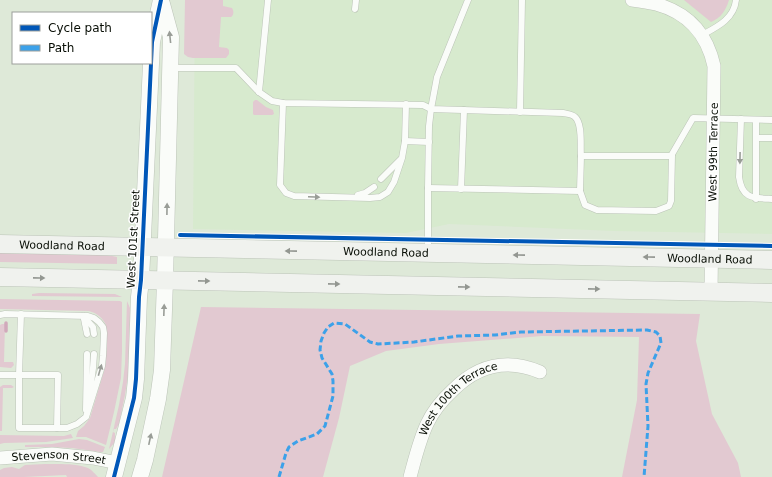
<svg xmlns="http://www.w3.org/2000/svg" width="772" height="477" viewBox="0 0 772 477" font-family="'DejaVu Sans',sans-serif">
	<rect width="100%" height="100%" fill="#dee9d8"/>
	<!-- built -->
	<polygon fill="#d7eace" points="195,0 772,0 772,234 614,231 449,224 406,233 193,229"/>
	<!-- green -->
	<g fill="#e2c9d1">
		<path d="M185,0H223V6L232,8C234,11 234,15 231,17H221L219,47L227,48L229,50V54L226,58H193L188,57L184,54Z"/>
		<path d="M684,0H729C726,10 721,18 711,22Z"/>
		<polygon points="255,100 257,100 266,107 273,110 274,114 272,115 254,115 253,114 253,102"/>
		<polygon points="0,252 103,254 117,257 117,264 0,262"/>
		<polygon points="39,293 115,294 122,297 32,296 32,294"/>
		<path d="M0,299L120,301L122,302V351L121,378L114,412L106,445L86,437H76L78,431L84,426L90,418L104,371L105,365L106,325C103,318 97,313 89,311L0,309Z"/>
		<polygon points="127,301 130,308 129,369 125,395 119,424 116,429 114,429 113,432 115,433 115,442 109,449 119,405 123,382 125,364"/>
		<polygon points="201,307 700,314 696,341 712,414 738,463 741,477 622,477 637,400 639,337 542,336 439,344 386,351 350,366 339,418 323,477 162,477"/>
		<polygon points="2,324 5,324 4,362 13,362 14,365 11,368 0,367 0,325"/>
		<polygon points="3,385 11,385 14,387 12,388 3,388 2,431 0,431 0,433 0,387"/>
		<polygon points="71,434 73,438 46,442 4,443 0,444 0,435 64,436"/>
		<polygon points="79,439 87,440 105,447 103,452 100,452 72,448 49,447 25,447 25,445 52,444"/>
		<path d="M45,464C57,464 77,463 88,468C92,470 95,474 98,477H67L66,475L24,477H0V470L4,468L12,467L19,469L25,465Z"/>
	</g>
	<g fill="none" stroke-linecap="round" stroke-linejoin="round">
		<!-- stream -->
		<polyline stroke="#d1a9bb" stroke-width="3.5" points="6,331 6,323"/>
		<defs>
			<g id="service">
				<polyline points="355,9 356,0"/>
				<path d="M702,35C717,27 734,19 736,0"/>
				<path d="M172,68H236L259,92L272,101L283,103L423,105L431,109L563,113C567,114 572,114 575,117C583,124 580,146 581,156H671L693,118L772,120"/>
				<polyline points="259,92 268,0"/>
				<polyline points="283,103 280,185 286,193 294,196 370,198 380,197 388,192 394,182 402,158 405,141 406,104"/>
				<polyline points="520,112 522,0"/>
				<path d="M741,119L739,177C742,199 753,198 772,199"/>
				<polyline points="757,138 772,138"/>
				<polyline points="405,141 429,142"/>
				<polyline points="381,179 400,160"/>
				<polyline points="428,188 580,191 581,156"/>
				<polyline points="461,189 464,110"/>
				<polyline points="580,191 585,205 597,210 656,211 669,206 671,201 672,155"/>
				<polyline points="358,195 365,193 374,187"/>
				<polyline points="756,199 756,120"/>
				<polyline points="428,252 428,188 429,126 431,109 437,77 468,0"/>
				<polyline points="21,314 19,375 58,375 57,428"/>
				<polyline points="0,315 5,314 88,316 94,318 99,322 103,327 104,333 103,356 102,366 86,417 77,424 67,428 19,428 19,375 0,375"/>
				<polyline points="83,316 93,327 94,334"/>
				<polyline points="84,319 87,334"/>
				<polyline points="89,398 93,368 94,354"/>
				<polyline points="86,410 87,354"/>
			</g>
			<g id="minor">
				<path d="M632,0C640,1 648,2 656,4C689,13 707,34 714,66L711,292"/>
				<path id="s1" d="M0,458L52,454L93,458L118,463"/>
				<path id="s2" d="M410,477C415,459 419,441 427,424C433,411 442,400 453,390C478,365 507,358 540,372"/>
			</g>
			<g id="tertiary">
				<polyline points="114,477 134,398 136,379 139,297 141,280 152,42 161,0"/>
				<polyline points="140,477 145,460 158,399 162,370 165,280 171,37 162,4"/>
			</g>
			<g id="secondary">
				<path id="s3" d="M0,244L772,260"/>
				<polyline points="0,277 772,293"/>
			</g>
		</defs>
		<!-- service casing -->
		<use href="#service" stroke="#bcc4b8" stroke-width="7"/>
		<!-- minor casing -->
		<use href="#minor" stroke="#bcc4b8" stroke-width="14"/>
		<!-- tertiary casing -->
		<use href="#tertiary" stroke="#bcc4b8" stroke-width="17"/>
		<!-- secondary casing -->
		<use href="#secondary" stroke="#bcc4b8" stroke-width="19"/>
		<!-- service -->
		<use href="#service" stroke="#fafcf9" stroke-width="6"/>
		<!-- minor -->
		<use href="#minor" stroke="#fafcf9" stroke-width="13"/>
		<!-- tertiary -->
		<use href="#tertiary" stroke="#fafcf9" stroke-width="16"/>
		<!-- secondary -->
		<use href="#secondary" stroke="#f0f2ee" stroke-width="18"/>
		<!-- quiet -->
		<polyline stroke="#3ca1e9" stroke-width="3" stroke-dasharray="6 3" stroke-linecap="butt" points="279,477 286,453 289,447 298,441 317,434 325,426 333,396 333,381 332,374 322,358 320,350 321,341 324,333 328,327 334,323 345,324 370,342 378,344 414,342 458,336 495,335 521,332 647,330 656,332 660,336 661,343 648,373 646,384 648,426 644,477"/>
		<defs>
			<g id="cycleway">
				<polyline points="180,235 772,246"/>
				<polyline points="114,477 134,398 136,379 139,297 141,280 152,42 161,0"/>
			</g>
		</defs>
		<!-- cycleway casing -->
		<use href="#cycleway" stroke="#fff" stroke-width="6"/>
		<!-- cycleway -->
		<use href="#cycleway" stroke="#0057b8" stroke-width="4"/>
	</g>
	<!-- one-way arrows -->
	<defs><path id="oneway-solid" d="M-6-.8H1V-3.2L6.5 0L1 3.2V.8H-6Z"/></defs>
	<g fill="#999d97">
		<use href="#oneway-solid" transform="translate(170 37) rotate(-96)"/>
		<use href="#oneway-solid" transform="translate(740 158) rotate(91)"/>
		<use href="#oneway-solid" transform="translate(314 197) rotate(2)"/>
		<use href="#oneway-solid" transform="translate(167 209) rotate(-89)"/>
		<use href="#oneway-solid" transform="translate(164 310) rotate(-88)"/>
		<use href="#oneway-solid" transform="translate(100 370) rotate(-74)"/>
		<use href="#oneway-solid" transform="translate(150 439) rotate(-78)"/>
	</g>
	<g fill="#939791">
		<use href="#oneway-solid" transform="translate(291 251) rotate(-179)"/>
		<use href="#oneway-solid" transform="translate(519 255) rotate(-179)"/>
		<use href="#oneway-solid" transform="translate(649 257) rotate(-179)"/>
		<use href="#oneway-solid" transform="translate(39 278) rotate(1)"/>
		<use href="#oneway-solid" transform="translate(204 281) rotate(1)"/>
		<use href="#oneway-solid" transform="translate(334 284) rotate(1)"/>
		<use href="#oneway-solid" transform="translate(464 287) rotate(1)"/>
		<use href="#oneway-solid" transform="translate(594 289) rotate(1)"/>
	</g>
	<g text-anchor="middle" stroke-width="3" stroke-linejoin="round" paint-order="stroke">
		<!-- street labels -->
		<g font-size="11" fill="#080e05" stroke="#fff">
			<text transform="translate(713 152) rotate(-89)" y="4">West 99th Terrace</text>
			<text transform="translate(133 239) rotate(-87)" y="4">West 101st Street</text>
			<text dy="4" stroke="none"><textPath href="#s3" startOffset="62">Woodland Road</textPath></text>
			<text dy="4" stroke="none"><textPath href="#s3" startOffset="386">Woodland Road</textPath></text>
			<text dy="4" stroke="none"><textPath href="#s3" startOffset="710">Woodland Road</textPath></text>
			<text dy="4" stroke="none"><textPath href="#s2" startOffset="97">West 100th Terrace</textPath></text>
			<text dy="4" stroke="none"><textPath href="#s1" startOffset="59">Stevenson Street</textPath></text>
		</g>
	</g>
	<!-- legend -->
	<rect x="12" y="12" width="140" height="52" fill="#ffffff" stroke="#9c9f9b"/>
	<rect x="20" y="25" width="20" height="6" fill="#0057b8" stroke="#9c9f9b"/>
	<text x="48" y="32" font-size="12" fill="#080e05">Cycle path</text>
	<rect x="20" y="45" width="20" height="6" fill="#3ca1e9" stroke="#9c9f9b"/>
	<text x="48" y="52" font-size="12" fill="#080e05">Path</text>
</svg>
